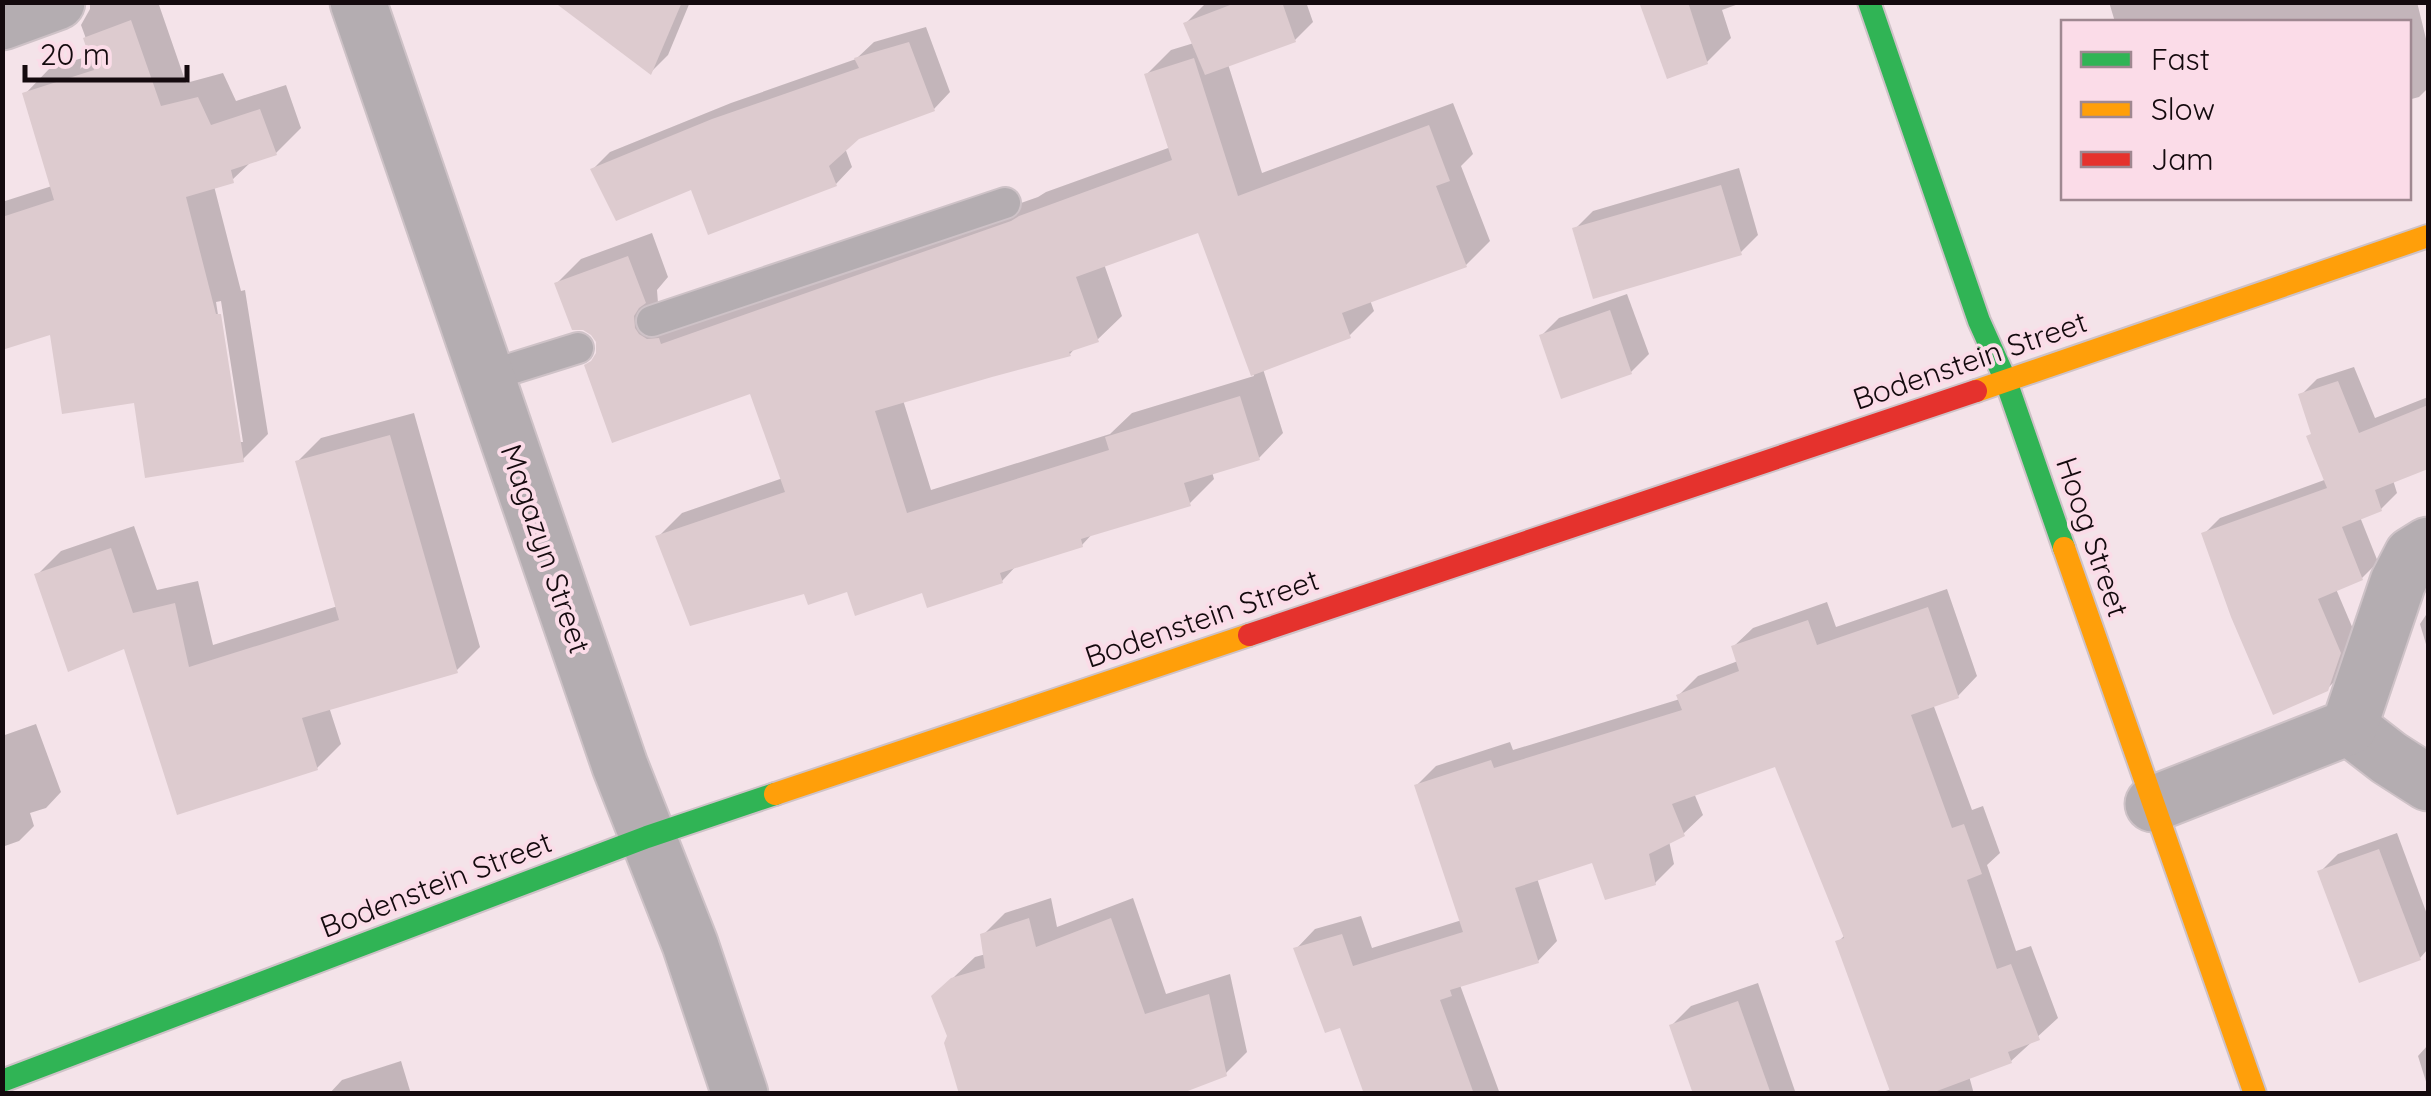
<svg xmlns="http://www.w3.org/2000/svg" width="2431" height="1096" viewBox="0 0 2431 1096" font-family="Quicksand,sans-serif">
	<rect width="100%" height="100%" fill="#f4e3e9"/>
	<!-- shadow -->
	<g fill="#0003" fill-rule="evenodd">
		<path d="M90,2H158L186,83L223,73L236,101L286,85L301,128L276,153L252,161L232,180L214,186L241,291L245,290L268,434L243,459L136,400L52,332L2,347V202L52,186L25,94L50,68L92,55L81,25L90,9ZM221,301L243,442H238L216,302Z"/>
		<polygon points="558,2 690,2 668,55 651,72"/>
		<path d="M1212,2H1306L1313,22L1295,40L1228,64L1262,173L1453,103L1473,154L1461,166L1490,241L1466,265L1370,300L1374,311L1350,335L1263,369L1283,433L1259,458L1212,472L1214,479L1190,503L1094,532L1082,545L1017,565L1002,581L924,590L806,591L658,537L682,513L783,478L751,390L596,357L598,341L557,283L581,259L652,233L668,277L657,290L658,303L663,310L685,322L1038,197L1046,192L1171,147L1147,74L1171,50L1194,43L1186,23L1204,5ZM1200,230L1254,376L1132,413L1110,434L931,490L903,400L1070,354L1076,347L1097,340L1122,316L1104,264Z"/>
		<polygon points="1640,2 1744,2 1722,10 1731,38 1707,62"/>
		<polygon points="2109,2 2417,2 2428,47 2428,88 2419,97 2408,100 2408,22 2115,22"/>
		<polygon points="926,27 950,92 934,109 858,137 845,148 852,167 836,184 693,186 593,169 610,152 731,103 856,59 874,42"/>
		<polygon points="1739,168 1758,235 1740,253 1575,229 1593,211"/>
		<polygon points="1627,294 1649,354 1631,372 1541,336 1559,318"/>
		<polygon points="2354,367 2375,418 2428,397 2428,466 2393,480 2397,493 2381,509 2360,517 2378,562 2362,578 2336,589 2356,636 2344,672 2327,689 2204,534 2220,518 2327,479 2301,395 2317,379"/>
		<polygon points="414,413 480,647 456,671 329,707 341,744 317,768 126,646 37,575 61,551 134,526 157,590 198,581 213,645 338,606 297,462 321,438"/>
		<polygon points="1947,589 1977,676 1958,696 1933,704 1972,810 1983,806 2000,853 1987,865 2016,951 2031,946 2058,1018 2011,1061 1969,1076 1974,1094 1876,1094 1892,1089 1838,942 1845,935 1777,764 1694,793 1703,815 1683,834 1669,841 1674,864 1655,883 1594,859 1537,878 1557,941 1538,961 1460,985 1500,1094 1367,1094 1341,1025 1296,949 1315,929 1361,916 1372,948 1462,920 1417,785 1436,766 1510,742 1513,750 1680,699 1679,695 1698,676 1738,661 1733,647 1753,628 1827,602 1836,627"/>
		<polygon points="2428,612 2428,651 2420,624"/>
		<polygon points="36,724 61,792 46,808 30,813 34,826 19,841 2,847 2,736"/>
		<polygon points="2397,833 2428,917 2428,949 2420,958 2320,872 2338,854"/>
		<polygon points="1051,898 1057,927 1133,898 1166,994 1230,974 1247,1052 1225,1074 950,1036 933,997 975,957 986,954 983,935 1005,913"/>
		<polygon points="1758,983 1796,1094 1696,1094 1672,1025 1691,1006"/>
		<polygon points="2428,1045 2428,1088 2418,1056"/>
		<polygon points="401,1061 411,1094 329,1094 342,1080"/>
	</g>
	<!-- building -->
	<g fill="#ddcbcf">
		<polygon points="554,2 682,2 651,75"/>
		<polygon points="1238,2 1282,2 1296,42 1205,75 1183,23"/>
		<polygon points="1639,2 1688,2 1708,64 1667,79"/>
		<polygon points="131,20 161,106 198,97 211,125 260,109 277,155 231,170 234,183 186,197 216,314 221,314 244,462 145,478 134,403 62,414 50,335 2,350 2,217 54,200 22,93 94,70 83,38"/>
		<polygon points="909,42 935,111 859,139 829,166 837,186 708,235 691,190 616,221 590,169 712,119 859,68 854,58"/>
		<polygon points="1194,58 1238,196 1429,125 1450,181 1436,186 1467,267 1342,313 1351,338 1251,376 1198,233 1076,277 1099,342 1069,352 1071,356 992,377 875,411 907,513 1109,450 1105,437 1240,396 1260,460 1184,483 1191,506 1081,539 1083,547 1000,573 1003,583 927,608 922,593 855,616 847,592 808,605 804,594 690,626 655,536 785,492 750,394 612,443 584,365 591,361 596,353 596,342 591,335 583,330 572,330 554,283 628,256 646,303 639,308 634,316 635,328 639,334 647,339 659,338 661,344 1011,221 1019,216 1172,160 1144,74"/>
		<polygon points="1721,185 1742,255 1593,299 1572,228"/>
		<polygon points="1610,310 1632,374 1561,399 1539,335"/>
		<polygon points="2338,381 2359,433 2428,405 2428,469 2375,490 2382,511 2342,527 2363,580 2318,599 2341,653 2328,691 2273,715 2231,617 2201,533 2327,488 2306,436 2311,434 2298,394"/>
		<polygon points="390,435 458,673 302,718 318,770 177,815 124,649 68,672 34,574 111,548 133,613 175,603 189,667 339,620 295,461"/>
		<polygon points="1928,607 1959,698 1911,715 1952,828 1964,824 1982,874 1967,880 1997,969 2011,964 2040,1040 2008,1052 2012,1063 1929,1094 1891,1094 1835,941 1844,938 1775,767 1672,804 1685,836 1649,854 1656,885 1605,900 1592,863 1515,888 1539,963 1450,990 1452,996 1440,1000 1474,1094 1364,1094 1340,1028 1325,1033 1293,948 1342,934 1353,966 1463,932 1414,785 1491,760 1494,768 1682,710 1676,695 1739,671 1731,646 1808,620 1817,645"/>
		<polygon points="2379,849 2421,960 2359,983 2317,871"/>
		<polygon points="1029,918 1036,947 1111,918 1145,1014 1209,994 1227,1076 1180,1094 959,1094 944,1043 947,1036 931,996 951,978 985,968 980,934"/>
		<polygon points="1738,1001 1771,1094 1693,1094 1669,1025"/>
	</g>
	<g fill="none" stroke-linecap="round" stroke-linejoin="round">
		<defs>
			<g id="lane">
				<polyline points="652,321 1005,203"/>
				<polyline points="485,377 578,348"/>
			</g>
			<g id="street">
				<polyline points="358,2 620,766 690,944 740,1094"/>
				<polyline points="2,22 57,2"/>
				<polyline points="2349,727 2389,758 2428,783"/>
				<polyline points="2153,804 2349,727 2398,582 2412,555 2428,545"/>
			</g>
			<g id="fast">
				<polyline points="1869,2 1979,321 2006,381 2064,548"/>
				<polyline points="2,1081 647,837 775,794"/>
			</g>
			<g id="slow">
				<polyline points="1976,391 2428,236"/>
				<polyline points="2064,548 2255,1094"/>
				<polyline points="775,794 1249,635"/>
			</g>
			<polyline id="jam" points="1249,635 1976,391"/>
		</defs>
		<!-- lane casing -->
		<use href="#lane" stroke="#cec2c7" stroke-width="34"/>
		<!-- street casing -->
		<use href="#street" stroke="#cec2c7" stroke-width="59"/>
		<!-- fast casing -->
		<use href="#fast" stroke="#cec2c7" stroke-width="26"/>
		<!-- slow casing -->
		<use href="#slow" stroke="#cec2c7" stroke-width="26"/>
		<!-- jam casing -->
		<use href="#jam" stroke="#cec2c7" stroke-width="26"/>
		<!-- lane -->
		<use href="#lane" stroke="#b4adb1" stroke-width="30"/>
		<!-- street -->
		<use href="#street" stroke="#b4adb1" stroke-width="55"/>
		<!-- fast -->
		<use href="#fast" stroke="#30b455" stroke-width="22"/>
		<!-- slow -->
		<use href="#slow" stroke="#ff9f0a" stroke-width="22"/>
		<!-- jam -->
		<use href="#jam" stroke="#e5322d" stroke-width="22"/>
	</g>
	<g text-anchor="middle" stroke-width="8" stroke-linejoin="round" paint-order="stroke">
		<!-- street labels -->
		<g font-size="30" fill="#140a0e" stroke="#fbdce8">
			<text transform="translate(1970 361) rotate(-19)" y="10">Bodenstein Street</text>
			<text transform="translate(2092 537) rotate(71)" y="10">Hoog Street</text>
			<text transform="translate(545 549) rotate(71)" y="10">Magazyn Street</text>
			<text transform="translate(1202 619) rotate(-19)" y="10">Bodenstein Street</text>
			<text transform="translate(436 885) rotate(-21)" y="10">Bodenstein Street</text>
		</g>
	</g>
	<!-- border -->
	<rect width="2431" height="1096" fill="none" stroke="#140a0e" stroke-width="10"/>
	<!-- legend -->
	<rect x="2061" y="20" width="350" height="180" fill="#fbdce8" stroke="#9f8891" stroke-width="2.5"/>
	<rect x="2081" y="52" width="50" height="15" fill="#30b455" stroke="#9f8891" stroke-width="2.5"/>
	<text x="2151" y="70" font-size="30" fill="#140a0e">Fast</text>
	<rect x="2081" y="102" width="50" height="15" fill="#ff9f0a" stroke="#9f8891" stroke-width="2.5"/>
	<text x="2151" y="120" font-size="30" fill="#140a0e">Slow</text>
	<rect x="2081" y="152" width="50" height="15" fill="#e5322d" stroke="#9f8891" stroke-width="2.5"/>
	<text x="2151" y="170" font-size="30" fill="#140a0e">Jam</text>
	<!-- scale -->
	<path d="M25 65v15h162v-15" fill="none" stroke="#140a0e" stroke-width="5"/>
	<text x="40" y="65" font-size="30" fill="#140a0e" stroke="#fbdce8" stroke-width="8" paint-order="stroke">20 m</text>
</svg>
